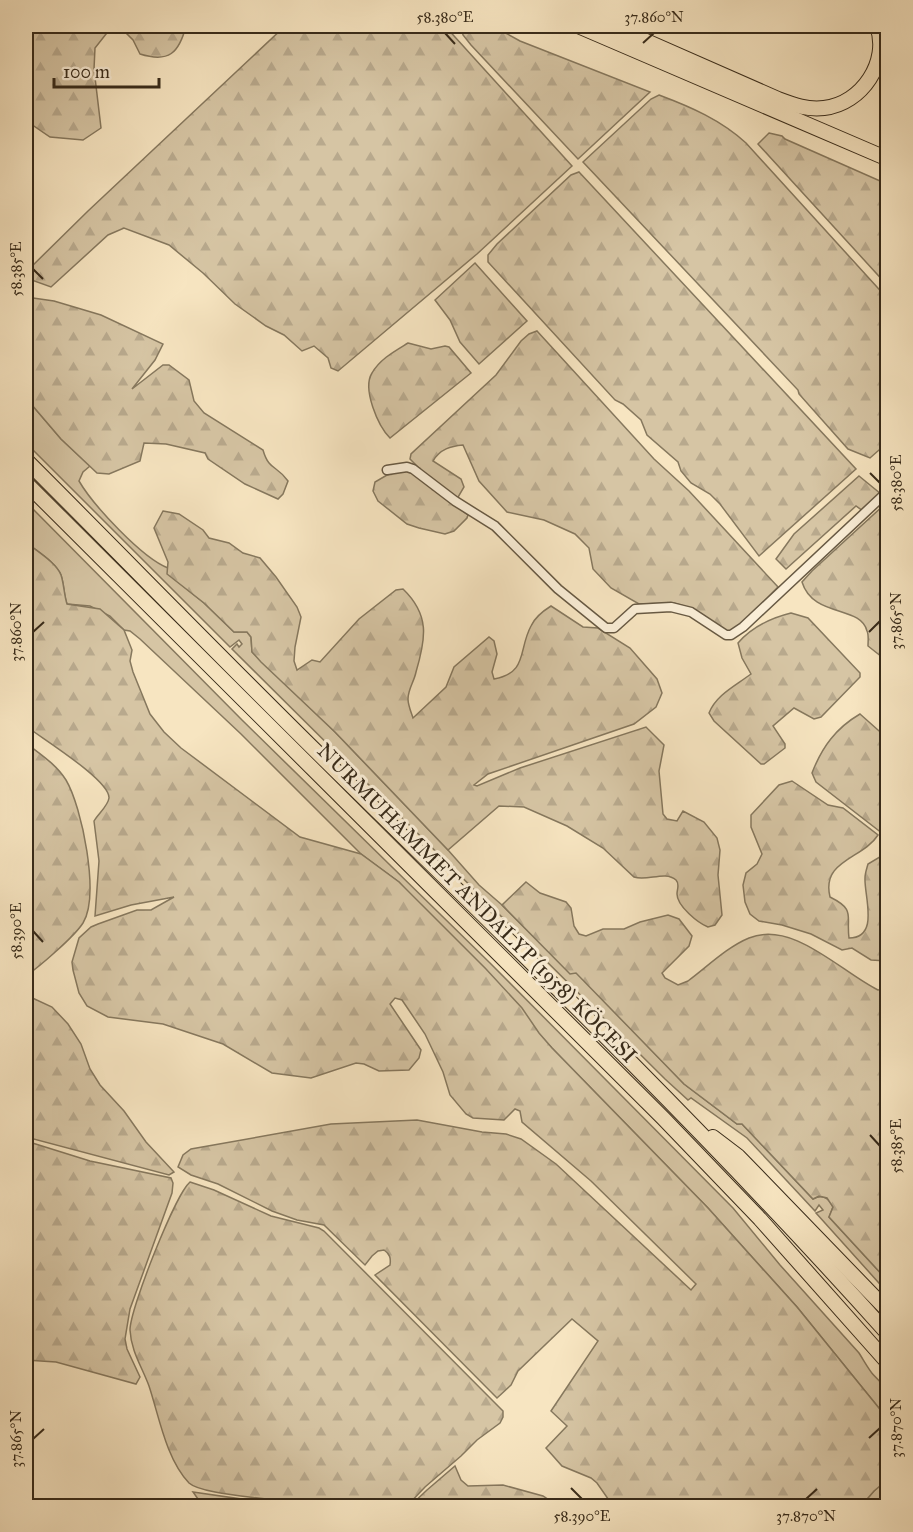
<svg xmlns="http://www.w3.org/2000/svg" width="913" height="1532" font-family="'IM FELL Great Primer',serif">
<defs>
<pattern id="forest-firs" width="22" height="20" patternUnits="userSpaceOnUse" patternTransform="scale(1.5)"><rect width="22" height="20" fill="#d6c5a4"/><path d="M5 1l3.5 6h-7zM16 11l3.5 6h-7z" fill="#b8a98d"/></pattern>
</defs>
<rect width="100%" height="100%" fill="#f7e5c1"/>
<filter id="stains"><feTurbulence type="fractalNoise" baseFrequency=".00333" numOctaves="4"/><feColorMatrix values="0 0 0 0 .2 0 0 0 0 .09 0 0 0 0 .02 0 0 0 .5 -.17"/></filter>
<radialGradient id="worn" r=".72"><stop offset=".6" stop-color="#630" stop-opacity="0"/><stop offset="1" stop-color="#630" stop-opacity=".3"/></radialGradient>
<g fill="#d6c5a4" stroke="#86785e" stroke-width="1.5">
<path d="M26 398 61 439 90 466 83 472 79 481C93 505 142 558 168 568V574L204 603 234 632H247L251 637 252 652 335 732 448 850 479 885 502 905 570 973 576 972 684 1084 737 1124H742L813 1199C823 1194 829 1198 833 1207L829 1217 887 1280V1292L816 1213 823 1210 819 1205 815 1211 747 1138 691 1098 688 1100 665 1079 232 649 237 644 239 647 242 644 239 640 230 647 26 443Z"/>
<path d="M26 502 242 720 490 963 733 1208 780 1265 859 1353C868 1367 872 1377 887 1387V1418L797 1307 708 1208 552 1048 399 882 361 854 241 734 140 639 130 631 124 630 110 616 90 606 67 604C64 595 64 584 61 575 56 562 36 551 26 542Z"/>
<path d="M887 1480V1506H861L874 1491Z"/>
</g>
<g fill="url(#forest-firs)" stroke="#86785e" stroke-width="1.5">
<path d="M26 26H186C179 53 169 63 140 54L133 40 122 29H110L95 48 94 69 101 128 83 140 50 137 31 124 26 113Z"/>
<path d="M285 26H445L572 166 477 254 338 371 331 368 328 358 314 346 302 351 284 335 266 326 235 304 203 273 169 245 124 228 108 235 51 287 26 278V272L88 211Z"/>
<path d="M461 26H493L520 41 650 92 578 159 471 45 463 35Z"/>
<path d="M659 95C691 107 721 120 746 143L887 298V443L870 458 848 449 799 394 798 390 583 162 651 99Z"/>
<path d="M769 133 782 136 785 139 887 184V285L758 144Z"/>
<path d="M579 172 856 469 759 556 720 504 710 494 691 483 681 471 678 462 647 435 641 420 623 404 615 400 488 262V255L497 244 571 175Z"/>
<path d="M475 263 527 321 479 364 460 342 450 320 435 300Z"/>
<path d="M26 297 54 301 101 315 163 344 155 360 132 389 163 365H169L189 380 194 401 204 413 263 450C269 471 277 465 288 481L283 494 278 499 245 484 208 459 205 453 166 444 144 443 140 461 109 474 97 473 61 439 26 398Z"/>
<path d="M537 331 654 459 689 491 778 587 739 627 730 632H724L692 609 684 606 674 603 639 604 611 588 593 569 589 548 575 534 544 520 507 512 479 481 463 445C451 446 440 449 433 461L461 479 464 487 457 499 432 481 410 459 411 454 496 375 521 341 529 334Z"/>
<path d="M408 343 431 349 445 346 449 347 471 373 390 438C378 426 362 389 372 373 380 359 395 351 408 343Z"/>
<path d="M401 471 412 472 468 515 467 518 454 531 445 534 419 528 407 524 378 501 373 491 375 482 387 475Z"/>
<path d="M859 476 881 494 863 511 856 506 786 569 776 559 794 534Z"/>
<path d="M885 504 888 507 887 661 868 646C868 641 869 635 867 631 861 605 813 618 802 582L812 571Z"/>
<path d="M163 511 179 514 203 530 209 538 229 543 243 553 260 558 276 577 297 607 301 617 295 647 294 661 297 670 312 660 320 662 359 619 396 590 403 589C430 615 426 638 416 672 414 682 408 689 408 699 408 705 411 712 413 718L446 687 454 667 489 637 494 641 497 654 492 672 494 679C528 673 518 650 531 626 535 617 543 611 551 606L583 627 598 628 630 648 657 679 662 693 656 707 634 724 488 774 474 785 477 786 520 768 646 727 664 745 659 771 663 814 667 819 677 821 683 811 704 822 717 838 720 850 718 875 722 915 715 925 708 927C698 923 677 906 677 894 677 889 680 884 676 880 665 870 647 882 634 877L603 848 567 826 524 807 499 806 448 850 335 732 261 662 252 652 251 637 247 632H234L204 603 167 574 168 562 154 528Z"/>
<path d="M26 542C36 551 56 562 61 575 64 584 64 595 67 604L100 609 124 630 132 650 130 661 133 672 150 714 164 732 181 748 300 837 361 854 399 882 486 969 522 1008 539 1033 552 1048 708 1208 797 1307 887 1418V1480L874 1491 861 1506H613L597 1483 591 1478 562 1466 546 1448 567 1426 551 1411 598 1341 572 1319 518 1371 511 1385 497 1398 375 1275 390 1265C391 1258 390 1254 384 1250L378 1251 372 1256 365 1265 324 1225 297 1220 272 1211 218 1184 191 1175 178 1167 183 1155 191 1149 331 1124 417 1120 482 1132 506 1134 521 1139 556 1164 691 1290 696 1284 591 1181 522 1122 520 1111 515 1109 504 1120 473 1118 466 1114 450 1095 443 1072 425 1034 402 1000 395 998 390 1004 421 1050 419 1058 409 1070 379 1071 364 1064 356 1063 311 1078 272 1073 223 1044 163 1024 108 1017 87 1006 79 993 73 970 72 962 79 938 91 927 98 924 137 910H151L174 897 131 905 95 916 99 861 94 821C98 814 108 806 109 798 110 780 41 738 26 726Z"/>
<path d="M791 613 808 618 860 673V677L821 717 814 719 794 708 773 726 785 744V748L764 764H761L714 721 709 713C716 695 735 686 751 674L742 658 738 643C751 628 771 618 791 613Z"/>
<path d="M860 714 887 738V837L816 782 812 773C822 747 836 728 860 714Z"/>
<path d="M26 743C40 754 56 764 66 780 82 807 100 895 83 923 74 937 40 966 26 976Z"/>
<path d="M792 781 828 805 843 808 878 835C863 859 821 860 830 897 856 910 846 915 849 938 880 938 864 896 865 878 865 873 867 868 868 864L883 855 887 856V961L871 960 852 948 842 950 811 934 782 925 759 921 750 914 745 902 743 885 746 873 757 864 762 854 751 827V815L779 785Z"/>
<path d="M526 882 540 893 566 902 571 908 574 926 579 934 586 936 603 929H624L640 922 668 915 679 919 692 936 689 946 662 973 665 978 678 985 688 981C707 967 727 947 749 938 793 920 841 972 878 990L885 989 887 987V1277L886 1279 829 1217 833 1207 827 1198 819 1196 813 1199 742 1124H737L684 1084 576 973 570 974 502 905Z"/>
<path d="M26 995 52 1007 68 1024 81 1044 90 1069 100 1085 124 1111 146 1142 174 1172 169 1175 26 1137Z"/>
<path d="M26 1141 90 1161 171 1178 173 1183 172 1193 130 1309 125 1339 127 1349 140 1377 136 1384 56 1362 26 1360Z"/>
<path d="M190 1182 214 1190 271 1216 319 1228 324 1231 499 1407 503 1411V1417L500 1423 477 1440 461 1456 425 1487 407 1506H288L278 1501C259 1497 201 1494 189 1483 166 1459 159 1416 149 1386 142 1367 131 1351 130 1330 130 1309 175 1195 190 1182Z"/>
<path d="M455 1466 461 1480 468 1486 503 1485 543 1496 558 1506H410L427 1490Z"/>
<path d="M193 1492 269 1503 280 1506H203Z"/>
</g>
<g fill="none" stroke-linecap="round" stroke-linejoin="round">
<defs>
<path id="street" d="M387 470 407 467 413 469 455 501 495 526 558 589 606 628H614L635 609 671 607 691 612 726 635H731L743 627 888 491"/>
<g id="primary">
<path d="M578 26 888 159"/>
<path d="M612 26 778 99C794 105 807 110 824 108 862 104 890 61 877 26"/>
<path d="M26 460C128 562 228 665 331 766 520 951 711 1136 888 1334"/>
<path d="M26 483 663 1118 760 1219 888 1363"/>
<path d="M713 1137 738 1156 888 1311"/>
</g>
</defs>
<use href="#street" stroke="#675943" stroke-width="11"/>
<use href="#primary" stroke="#372a19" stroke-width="16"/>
<use href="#street" stroke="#faeed7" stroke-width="8"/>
<use href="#primary" stroke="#f7e5c1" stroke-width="14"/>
</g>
<path fill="none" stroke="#372a19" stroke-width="2" d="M445 33 455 44M643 43 654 33M33 269 43 279M870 473 880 483M33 632 44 622M869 632 880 621M33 931 43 942M870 1135 880 1146M869 1438 880 1428M33 1439 44 1429M571 1488 582 1499M806 1499 817 1489"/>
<g text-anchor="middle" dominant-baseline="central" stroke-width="6" stroke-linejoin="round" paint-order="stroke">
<g font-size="21" fill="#372a19" stroke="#faeed7">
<text transform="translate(477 903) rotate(45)">NURMUHAMMET ANDALYP (1958) KÖÇESI</text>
</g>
</g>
<rect width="913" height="1532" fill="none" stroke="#f7e5c1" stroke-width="66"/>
<path d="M54 78v9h105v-9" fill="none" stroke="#372a19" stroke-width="3"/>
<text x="63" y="78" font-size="18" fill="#372a19" stroke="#faeed7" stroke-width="4.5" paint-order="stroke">100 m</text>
<rect x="33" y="33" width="847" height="1466" fill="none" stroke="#372a19" stroke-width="2"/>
<g font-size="15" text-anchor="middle" fill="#372a19">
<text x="445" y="22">58.380°E</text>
<text x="654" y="22">37.860°N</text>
<text transform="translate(16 269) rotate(-90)" y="5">58.385°E</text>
<text transform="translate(896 483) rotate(-90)" y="5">58.380°E</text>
<text transform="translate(896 621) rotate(-90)" y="5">37.865°N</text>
<text transform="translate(16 632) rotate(-90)" y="5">37.860°N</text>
<text transform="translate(16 931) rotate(-90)" y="5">58.390°E</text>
<text transform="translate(896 1146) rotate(-90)" y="5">58.385°E</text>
<text transform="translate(896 1428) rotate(-90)" y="5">37.870°N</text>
<text transform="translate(16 1439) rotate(-90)" y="5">37.865°N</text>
<text x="582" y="1521">58.390°E</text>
<text x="806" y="1521">37.870°N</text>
</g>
<rect width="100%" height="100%" filter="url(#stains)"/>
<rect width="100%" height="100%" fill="url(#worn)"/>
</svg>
